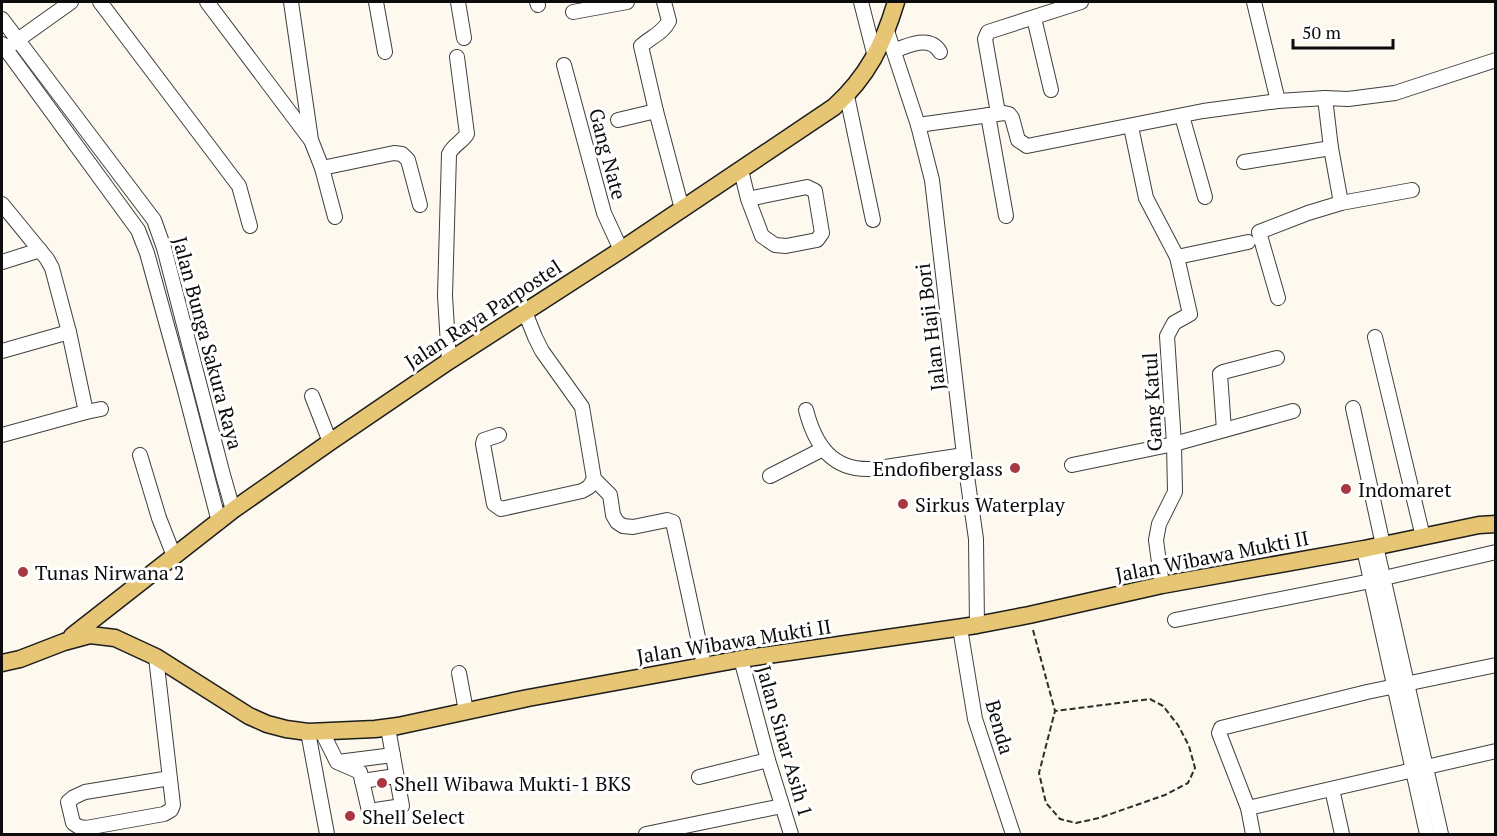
<svg xmlns="http://www.w3.org/2000/svg" width="1497" height="836" font-family="'PT Serif',serif">
<rect width="100%" height="100%" fill="#fdf9ee"/>
<g fill="none" stroke-linecap="round" stroke-linejoin="round">
<defs>
<g id="minor">
<path d="M100 2 239 186 250 226"/>
<path d="M207 2 310 139"/>
<path d="M291 2 311 140 322 168 335 217"/>
<path d="M376 2 385 52"/>
<path d="M458 2 464 38"/>
<path d="M537 2 538 5"/>
<path d="M664 2 669 21C663 33 651 37 641 46L656 111 682 209"/>
<path d="M861 2 875 57"/>
<path d="M1254 2 1278 101"/>
<path d="M573 12 627 2"/>
<path d="M1034 18 1051 90"/>
<path d="M2 19 154 220 164 248 223 475 233 510"/>
<path d="M887 31 918 125 932 180 964 455 976 539 977 625"/>
<path d="M2 44 138 230 147 253 184 387 219 522"/>
<path d="M12 44 71 2"/>
<path d="M894 51C908 45 930 35 940 52"/>
<path d="M564 65 604 213 621 250"/>
<path d="M847 96 873 220"/>
<path d="M1325 98 1331 148 1341 203 1412 190"/>
<path d="M998 113 985 39 988 32 1081 2"/>
<path d="M988 115 1006 216"/>
<path d="M1182 116 1205 197"/>
<path d="M618 120 656 111"/>
<path d="M918 125 1004 113 1009 114 1012 118 1018 140 1027 146 1203 111 1278 101 1325 98 1348 99 1395 93 1496 60"/>
<path d="M1131 127 1146 198 1177 257 1190 314 1174 323 1167 336 1174 444 1175 492 1159 524 1156 540 1162 585"/>
<path d="M1244 162 1331 148"/>
<path d="M322 168 394 153 402 154 408 160 420 205"/>
<path d="M741 170 748 199 762 236 775 245 786 246 817 240 822 233 815 191 807 187 748 199"/>
<path d="M2 204 47 259 52 268 69 332 86 412"/>
<path d="M1177 257 1248 242"/>
<path d="M2 262 40 250"/>
<path d="M1278 298 1259 232 1308 213 1341 203"/>
<path d="M525 312 535 337 542 351 582 407 594 479 610 495 613 515 617 522 623 526 633 527 667 520 673 522 704 665"/>
<path d="M1375 337 1423 537"/>
<path d="M2 351 69 332"/>
<path d="M449 361 445 296 449 154C453 145 462 142 467 134L457 57"/>
<path d="M312 396 330 442"/>
<path d="M1353 408 1383 545"/>
<path d="M806 410C815 445 832 471 872 469L964 455"/>
<path d="M1224 430 1220 374 1223 372 1277 358"/>
<path d="M2 435 86 412 101 409"/>
<path d="M499 435 484 440 483 444 494 504 501 509 582 491 589 487 594 479"/>
<path d="M140 455 159 518 174 556"/>
<path d="M1072 465 1174 444 1293 411"/>
<path d="M770 476 823 449"/>
<path d="M1376 546 1441 834"/>
<path d="M1364 549 1427 834"/>
<path d="M1175 620 1371 581 1496 552"/>
<path d="M960 628 975 719 1013 834"/>
<path d="M156 657 173 805 171 810 164 814 86 828 79 827 73 823 68 802 74 797 85 792 170 778"/>
<path d="M741 659 768 760 791 834"/>
<path d="M459 673 466 711"/>
<path d="M308 732 327 834"/>
<path d="M322 732 337 762 360 772 369 811 402 806 388 728"/>
<path d="M338 762 393 755"/>
<path d="M699 777 768 760"/>
<path d="M362 781 396 776"/>
<path d="M1332 789 1342 834"/>
<path d="M1248 808 1496 751"/>
<path d="M646 834 782 806"/>
<path d="M1253 834 1248 808 1219 733 1221 728 1367 692 1496 665"/>
</g>
<g id="major">
<path d="M72 636 233 510 330 442 449 361 621 250 834 107C868 76 883 45 896 2"/>
<path d="M2 663 20 659 64 642 90 635 115 638 156 657 249 716 267 724 286 729 308 732 375 729 398 726 528 698 741 659 977 625 1029 615 1162 585 1364 549 1479 525 1496 524"/>
</g>
</defs>
<use href="#minor" stroke="#3f3f3f" stroke-width="16"/>
<use href="#major" stroke="#1d1d1d" stroke-width="19"/>
<path stroke="#2e2e2e" stroke-width="2" stroke-dasharray="6 3" stroke-linecap="butt" d="M1033 630 1055 711 1039 773 1046 803 1060 819 1076 823 1099 818 1145 802 1165 795 1188 783 1195 768 1189 746 1178 725 1163 706 1150 699 1055 711"/>
<use href="#minor" stroke="#fff" stroke-width="14"/>
<use href="#major" stroke="#e6c674" stroke-width="16"/>
</g>
<g fill="#a93741" stroke="#fff" stroke-width="2">
<circle cx="1015" cy="468" r="6"/>
<circle cx="1346" cy="489" r="6"/>
<circle cx="903" cy="504" r="6"/>
<circle cx="23" cy="572" r="6"/>
<circle cx="382" cy="783" r="6"/>
<circle cx="350" cy="816" r="6"/>
</g>
<g text-anchor="middle" dominant-baseline="central" stroke-width="6" stroke-linejoin="round" paint-order="stroke">
<g font-size="20" fill="#0c0c0c" stroke="#fff">
<text transform="translate(608 154) rotate(75)">Gang Nate</text>
<text transform="translate(483 314) rotate(-33)">Jalan Raya Parpostel</text>
<text transform="translate(930 327) rotate(-97)">Jalan Haji Bori</text>
<text transform="translate(208 343) rotate(75)">Jalan Bunga Sakura Raya</text>
<text transform="translate(1152 402) rotate(-93)">Gang Katul</text>
<text transform="translate(1212 556) rotate(-11)">Jalan Wibawa Mukti II</text>
<text transform="translate(734 641) rotate(-9)">Jalan Wibawa Mukti II</text>
<text transform="translate(1000 727) rotate(74)">Benda</text>
<text transform="translate(785 741) rotate(74)">Jalan Sinar Asih 1</text>
</g>
<g font-size="20" fill="#0c0c0c" stroke="#fff" text-anchor="start">
<text x="1003" y="468" text-anchor="end">Endofiberglass</text>
<text x="1358" y="489">Indomaret</text>
<text x="915" y="504">Sirkus Waterplay</text>
<text x="35" y="572">Tunas Nirwana 2</text>
<text x="394" y="783">Shell Wibawa Mukti-1 BKS</text>
<text x="362" y="816">Shell Select</text>
</g>
</g>
<rect width="1497" height="836" fill="none" stroke="#0c0c0c" stroke-width="6"/>
<path d="M1293 39v9h100v-9" fill="none" stroke="#0c0c0c" stroke-width="3"/>
<text x="1302" y="39" font-size="18" fill="#0c0c0c" stroke="#ffffff" stroke-width="4.5" paint-order="stroke">50 m</text>
</svg>
